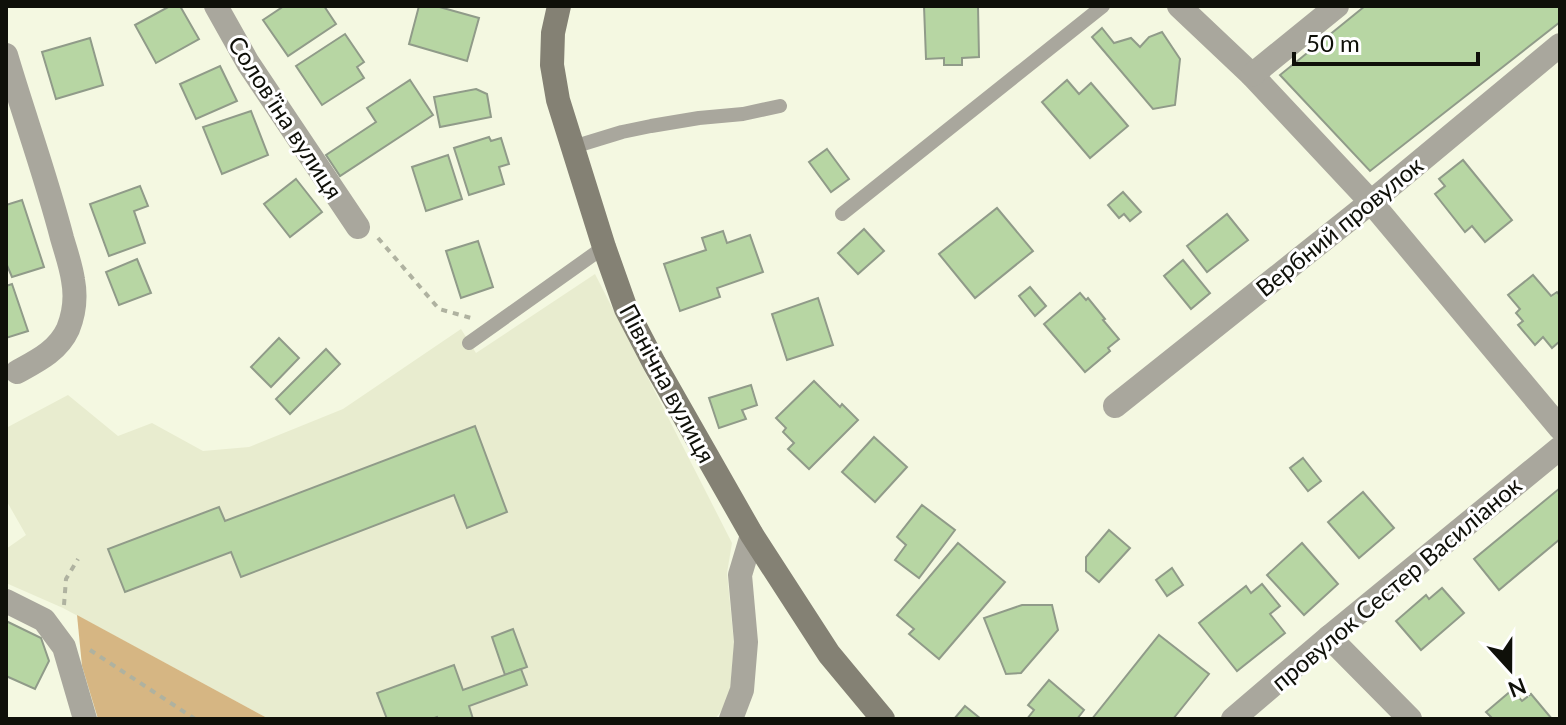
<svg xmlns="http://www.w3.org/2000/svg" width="1566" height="725" font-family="Lato,sans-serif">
<rect width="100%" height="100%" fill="#f4f8e1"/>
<path fill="#e8eccf" d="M595 274 732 543 727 573 734 644 729 701 715 719H269L63 608 6 583V549L26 535 6 500V428L68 395 118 436 152 423 203 451 249 447 343 409 461 329 476 353Z"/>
<path fill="#d6b683" d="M77 615 269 719H98L82 666Z"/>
<g fill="#b7d6a3" stroke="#909b89" stroke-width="2">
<path d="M170 6H180L199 39 156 63 135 25Z"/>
<path d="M284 6H324L336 24 288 56 263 20Z"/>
<path d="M419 6H436L479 18 467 61 409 44Z"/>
<path d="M924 6H978L979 57 962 58V65H944V58L926 59Z"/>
<path d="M1365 6H1560V22L1370 171 1280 75Z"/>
<path d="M1102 28 1114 43 1131 38 1140 47 1149 37 1162 32 1180 59 1175 105 1153 109 1092 37Z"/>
<path d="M345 34 364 62 357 67 364 78 322 105 296 66Z"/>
<path d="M90 38 103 85 56 99 42 52Z"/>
<path d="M220 66 237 101 196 119 180 84Z"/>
<path d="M410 80 433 115 340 176 326 155 376 122 367 108Z"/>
<path d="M1067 80 1079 94 1091 83 1128 126 1090 158 1042 102Z"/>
<path d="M476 89 487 94 491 117 440 127 434 97Z"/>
<path d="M251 111 268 155 222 174 203 127Z"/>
<path d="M489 137 491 141 501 138 509 164 499 167 504 184 469 195 454 148Z"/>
<path d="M827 149 849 179 831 192 809 162Z"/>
<path d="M448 155 462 199 426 211 412 167Z"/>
<path d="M1463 160 1512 220 1485 242 1472 226 1465 232 1435 194 1445 186 1439 179Z"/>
<path d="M296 179 322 212 290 237 264 204Z"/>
<path d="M140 186 148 206 134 211 145 243 109 256 90 204Z"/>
<path d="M1123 192 1141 212 1130 221 1124 214 1119 218 1108 205Z"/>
<path d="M22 200 44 267 12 277 6 263V205Z"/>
<path d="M997 208 1033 251 975 298 939 254Z"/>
<path d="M1227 214 1248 240 1207 272 1187 246Z"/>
<path d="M864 229 884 251 858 274 838 253Z"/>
<path d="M723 231 727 243 750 235 763 272 717 288 720 297 680 311 664 264 706 250 702 238Z"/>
<path d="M478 241 493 287 461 298 446 251Z"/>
<path d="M137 259 151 293 119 305 106 272Z"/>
<path d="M1183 260 1210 293 1191 309 1164 276Z"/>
<path d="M1533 275 1551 296 1557 292 1560 296V341L1552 348 1543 337 1535 345 1518 325 1523 321 1516 313 1520 309 1508 295Z"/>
<path d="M12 284 28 331 6 338V286Z"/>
<path d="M1030 287 1046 306 1035 316 1019 296Z"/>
<path d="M1080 293 1086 300 1088 298 1105 319 1103 320 1119 339 1108 348 1110 351 1085 372 1044 324Z"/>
<path d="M818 298 833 345 787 360 772 314Z"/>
<path d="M279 338 299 358 271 387 251 367Z"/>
<path d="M326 349 340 364 290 414 276 399Z"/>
<path d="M814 381 840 407 842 404 858 420 809 469 788 449 794 443 783 432 786 428 776 418Z"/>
<path d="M751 385 757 405 742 410 746 419 719 428 709 398Z"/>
<path d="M475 426 507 512 467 528 454 495 241 577 231 552 125 592 108 549 219 507 225 521Z"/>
<path d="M874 437 907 467 875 502 842 472Z"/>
<path d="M1303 458 1321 481 1308 491 1290 468Z"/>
<path d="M1560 488V539L1499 590 1474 559Z"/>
<path d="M1363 492 1394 528 1359 558 1328 522Z"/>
<path d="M922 505 955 530 919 578 895 560 906 545 897 537Z"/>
<path d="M1109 530 1130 548 1099 582 1086 571V557Z"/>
<path d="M958 543 1005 582 939 659 909 634 914 629 897 615Z"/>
<path d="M1302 543 1338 584 1304 615 1267 575Z"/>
<path d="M1172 568 1183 585 1167 596 1156 580Z"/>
<path d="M1262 584 1280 606 1270 614 1285 633 1237 671 1199 623 1246 586 1251 593Z"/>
<path d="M1442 588 1464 613 1421 650 1396 621 1426 595 1429 599Z"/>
<path d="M1022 605H1052L1058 630 1021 673 1006 674 984 618Z"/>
<path d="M6 621 41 638 49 661 35 689 6 676Z"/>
<path d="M513 629 527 667 505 675 492 637Z"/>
<path d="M1159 635 1209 674 1173 719H1092Z"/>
<path d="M454 665 463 690 521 669 527 685 469 706 473 719H438L437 717 432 719H387L377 693Z"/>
<path d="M1049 680 1084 710 1077 719H1027L1034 710 1028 705Z"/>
<path d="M1512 690 1522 701 1531 694 1552 719H1493L1486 712Z"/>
<path d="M965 706 981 719H954Z"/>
</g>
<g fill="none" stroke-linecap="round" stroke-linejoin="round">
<g stroke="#afb2a0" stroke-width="4" stroke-dasharray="6 6" stroke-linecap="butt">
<path d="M378 238 439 309 471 318"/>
<path d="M64 605 66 579 78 559"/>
<path d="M90 650 195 719"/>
</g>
<g stroke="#a9a79d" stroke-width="14">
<path d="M573 147 622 132 651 126 699 118 743 114 780 106"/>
<path d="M842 214 1103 6"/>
<path d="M469 343 604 247"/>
</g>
<g stroke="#a9a79d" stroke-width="24">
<path d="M216 6 248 63 358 227"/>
<path d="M1179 6 1252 75 1371 202 1560 428"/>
<path d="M6 55C24 116 46 176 62 238 66 252 71 266 73 280 76 296 74 314 68 329 58 351 37 361 17 372"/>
<path d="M1252 75 1337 6"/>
<path d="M1115 406 1371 202 1560 45"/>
<path d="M6 601 44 620 64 647 85 719"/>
<path d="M1329 637 1410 719"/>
<path d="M731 719 742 690 746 642 740 575 752 535"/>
<path d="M1233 719 1329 637 1560 448"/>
</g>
<path stroke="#848174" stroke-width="24" d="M559 6 553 33 552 65 558 100 604 247 626 309 654 363 752 535 829 654 883 719"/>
</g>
<g text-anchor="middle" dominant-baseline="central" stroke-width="6" stroke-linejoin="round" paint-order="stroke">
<g font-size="24" fill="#0f1009" stroke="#fff">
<text transform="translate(286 117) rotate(57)">Соловʼїна вулиця</text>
<text transform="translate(1339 226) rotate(-39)">Вербний провулок</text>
<text transform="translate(668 383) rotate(62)">Північна вулиця</text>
<text transform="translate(1396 583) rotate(-40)">провулок Сестер Василіанок</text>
</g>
</g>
<rect width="1566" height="725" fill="none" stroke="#0f1009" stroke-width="16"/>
<g transform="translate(1510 669) rotate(159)" stroke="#ffffff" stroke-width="6" paint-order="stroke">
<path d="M0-6L14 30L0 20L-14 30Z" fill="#0f1009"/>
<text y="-12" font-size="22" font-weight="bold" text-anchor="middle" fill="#0f1009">N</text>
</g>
<path d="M1294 52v12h184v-12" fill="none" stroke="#0f1009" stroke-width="4"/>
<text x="1306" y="52" font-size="24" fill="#0f1009" stroke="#ffffff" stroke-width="6" paint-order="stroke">50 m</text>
</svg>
